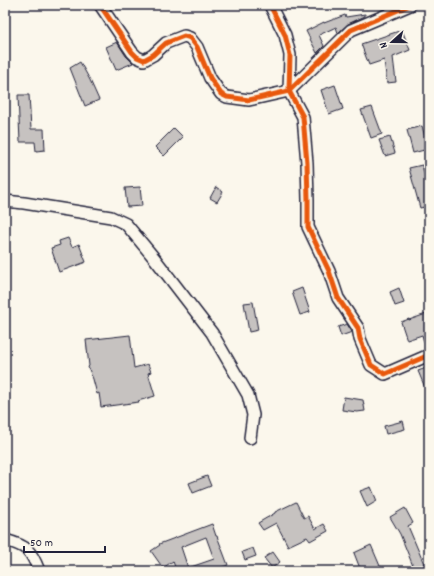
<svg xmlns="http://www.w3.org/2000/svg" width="434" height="576" font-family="Dekko,sans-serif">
<rect width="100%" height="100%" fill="#fbf7ec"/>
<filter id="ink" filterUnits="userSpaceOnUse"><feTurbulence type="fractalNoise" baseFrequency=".025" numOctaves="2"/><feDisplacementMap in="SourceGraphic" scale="8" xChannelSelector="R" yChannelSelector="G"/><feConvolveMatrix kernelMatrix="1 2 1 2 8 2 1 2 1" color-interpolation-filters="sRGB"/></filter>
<g filter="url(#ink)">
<g fill="#c6c2c0" stroke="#22223b" fill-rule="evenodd">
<path d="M365 14V16L348 24 338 33 336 27 319 35 324 46 317 53 306 31 324 22V23L345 15 346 17Z"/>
<path d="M402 30 410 50 393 57 396 82 387 83 384 60 369 65 361 44Z"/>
<path d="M117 42 126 56 133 63 116 70 106 47Z"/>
<path d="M80 62 90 80 99 100 85 106 70 68Z"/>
<path d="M335 85 343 109 329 114 321 90Z"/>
<path d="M18 95H29L31 129H44L45 150 36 151 35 142H20Z"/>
<path d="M372 107 382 134 371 138 361 110Z"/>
<path d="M422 126 428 149 413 153 407 130Z"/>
<path d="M174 128 183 137 164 156 155 147Z"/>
<path d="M390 137 395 153 385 156 379 140Z"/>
<path d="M422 165 429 193V206L420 208 409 168Z"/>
<path d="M140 187 142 206 127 207 125 188Z"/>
<path d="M216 187 223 192 217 202 210 198Z"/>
<path d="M68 238 72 247 79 244 86 262 59 272 51 248 60 245 59 241Z"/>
<path d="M302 288 310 312 300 315 292 292Z"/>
<path d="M399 288 404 303 395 306 390 292Z"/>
<path d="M253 302 258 330 249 332 244 303Z"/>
<path d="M429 313V348L426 349 422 335 407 340 401 322 409 319V320Z"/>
<path d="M347 324 352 332 341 336 338 327Z"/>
<path d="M130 335 134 368 148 364 151 372 148 373 155 396 138 401 139 402 101 407 99 393 97 394 93 379 88 367 89 366 86 340Z"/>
<path d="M426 368 429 375V397L418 371Z"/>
<path d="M344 397 363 400 365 411 357 412 342 410Z"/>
<path d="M403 421 405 429 386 434 384 426Z"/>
<path d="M207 476 211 486 193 493 189 483Z"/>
<path d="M371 487 377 501 367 507 360 491Z"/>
<path d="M296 502 304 518 308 516 315 529 324 524 328 531 310 541 307 537 288 546 276 523 263 530 258 523 275 513V512Z"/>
<path d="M405 508 413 523 408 526 427 571H415L400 534 390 517Z"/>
<path d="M212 524 216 536H217L228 565 212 571H176L173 561 163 568 151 551 160 545 159 544ZM206 537 214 559 188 568 181 547Z"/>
<path d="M371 545 380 566 370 571H361L354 553Z"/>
<path d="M253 548 256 556 245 560 242 552Z"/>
<path d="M273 552 280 562 272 568 264 558Z"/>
</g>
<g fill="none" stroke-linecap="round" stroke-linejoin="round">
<defs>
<g id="minor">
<path d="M100 5 132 52 137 57 144 60 153 55 166 43 184 36 190 38 197 47 210 78 221 94 227 97 249 100 289 91 351 30 410 5"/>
<path d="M270 5 285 35 290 55 289 91 303 117 307 163 308 200V227L329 271 338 298 358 328 360 339 371 365 385 374 429 355"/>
<path d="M5 201 24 203 111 217 126 224 155 259 212 333 248 395 253 415 250 438"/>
<path d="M5 540C27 546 31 550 39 571"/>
</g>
</defs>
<use href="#minor" stroke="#22223b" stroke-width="14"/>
<use href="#minor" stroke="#fbf7ec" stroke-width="11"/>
<defs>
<g id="cycleway">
<path d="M100 5 132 52 137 57 144 60 153 55 166 43 184 36 190 38 197 47 210 78 221 94 227 97 249 100 289 91 351 30 410 5"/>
<path d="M270 5 285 35 290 55 289 91 303 117 307 163 308 200V227L329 271 338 298 358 328 360 339 371 365 385 374 429 355"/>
</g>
</defs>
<use href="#cycleway" stroke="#fbf7ec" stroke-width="8"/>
<use href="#cycleway" stroke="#e8590c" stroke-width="5"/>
</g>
</g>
<rect width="434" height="576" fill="none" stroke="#fbf7ec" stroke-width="20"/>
<rect x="10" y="10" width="414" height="556" fill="none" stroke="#22223b" stroke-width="1.5" filter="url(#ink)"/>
<g transform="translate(392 42) rotate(249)" stroke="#fbf7ec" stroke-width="3" paint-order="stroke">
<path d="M0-3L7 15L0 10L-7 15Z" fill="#22223b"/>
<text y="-6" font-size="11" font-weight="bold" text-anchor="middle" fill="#22223b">N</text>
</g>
<path d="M24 546v6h81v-6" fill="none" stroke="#22223b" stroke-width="2"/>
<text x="30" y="546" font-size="12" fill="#22223b" stroke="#fbf7ec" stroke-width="3" paint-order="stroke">50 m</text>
</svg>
